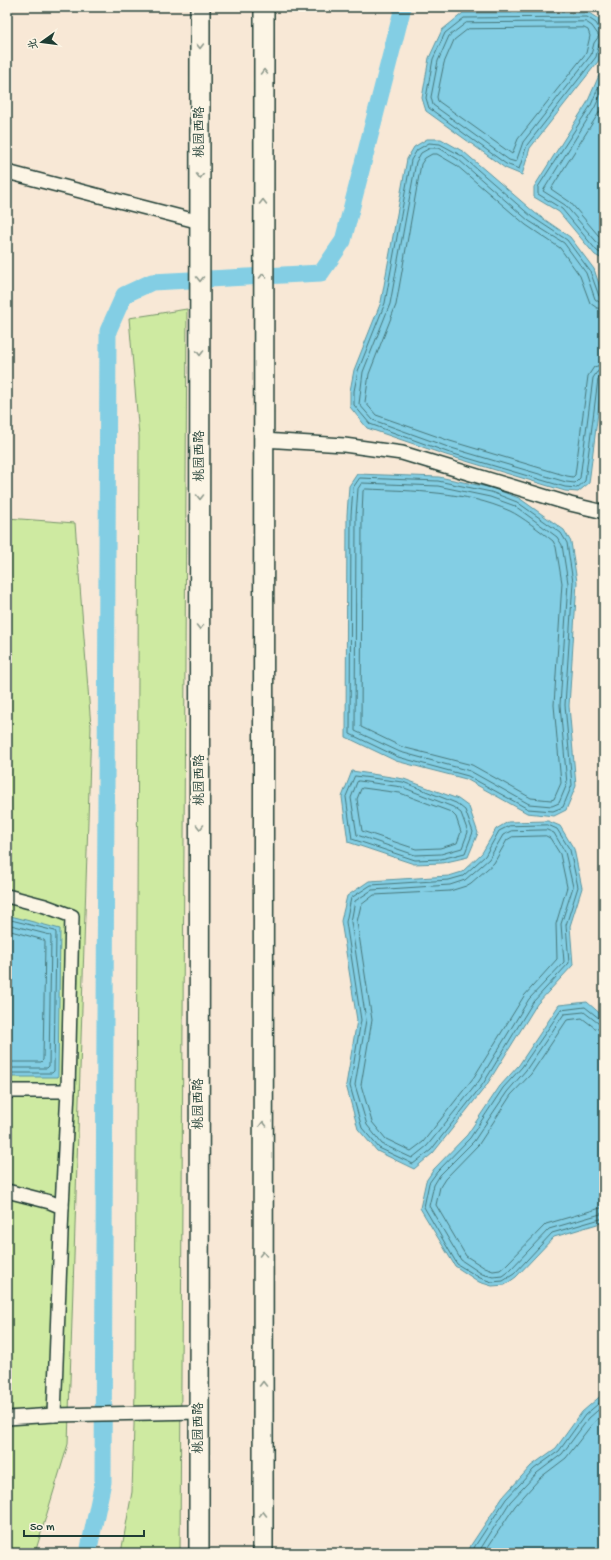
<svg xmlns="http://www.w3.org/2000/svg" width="611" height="1560" font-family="'Gochi Hand','LXGW WenKai TC',sans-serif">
<rect width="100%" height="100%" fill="#f8e8d6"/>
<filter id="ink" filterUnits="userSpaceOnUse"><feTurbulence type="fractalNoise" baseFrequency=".025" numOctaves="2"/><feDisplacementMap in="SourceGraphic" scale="8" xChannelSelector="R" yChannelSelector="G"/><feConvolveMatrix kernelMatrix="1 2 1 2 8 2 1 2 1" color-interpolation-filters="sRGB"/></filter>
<g filter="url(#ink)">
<g fill="#ceeaa1" stroke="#76946a">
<path d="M187 309 180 1553H121L132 1492 135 1392 139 436 129 318Z"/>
<path d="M7 518 75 523 91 727 68 1444 35 1553H7Z"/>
</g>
<g fill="#83cee4" stroke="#5b949e">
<path d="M463 13H589L600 20 604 30 600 59 530 148 522 175 505 168 426 111 422 98 429 58 442 30Z"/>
<path d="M604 64V260L595 255 559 212 534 197V187L587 103Z"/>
<path d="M427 139H441L464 152 535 213 570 237 594 269 604 299V365L589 483 578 492 565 491 446 455 367 428 350 407V391L354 370 381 302 407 159 414 147Z"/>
<path d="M357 474 439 477 492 488 519 498 564 530 571 542 577 582 569 706 576 786 566 810 554 816 527 813 466 779 396 761 346 737 347 515 349 486Z"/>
<path d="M352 771 404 779 458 799 469 807 478 833 468 857 442 863 414 864 348 842 342 797Z"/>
<path d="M548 821 560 826 574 849 582 888 570 926 573 965 537 1004 486 1086 433 1153 414 1169 377 1151 358 1129 346 1085 357 1020 341 921 347 896 369 881 449 876 462 872 482 853 496 829 508 822Z"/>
<path d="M7 915 60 929 58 1077H7Z"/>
<path d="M587 1002 604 1017V1222L554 1237 516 1277 505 1285 492 1286 479 1282 455 1266 420 1208 426 1181 434 1169 467 1135 500 1086 519 1065 559 1005Z"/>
<path d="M604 1393V1553H468L471 1545 503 1497 531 1466 556 1448 582 1412Z"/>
</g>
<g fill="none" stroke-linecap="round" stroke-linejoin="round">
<g stroke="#47777a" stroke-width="1">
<path d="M586 22 592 26 599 36 594 43 591 55 523 142 516 162 509 160 433 105 431 97 438 61 449 36 466 23Z"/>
<path d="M584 28 588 30 590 36 586 53 518 139 512 154 438 101 437 97 444 63 454 40 468 29Z"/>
<path d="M604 31 600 30 596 23 587 17 464 18 445 33 433 59 426 98 429 108 506 164 519 169 527 145 596 57 599 44 604 42"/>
<path d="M604 74 591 105 538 187V194L562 209 597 251 604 255"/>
<path d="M604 87 595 107 543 191 565 205 601 247 604 249"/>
<path d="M604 102 600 111 551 189 570 202 604 242"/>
<path d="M604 298 599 296 590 271 567 240 532 217 462 156 440 144 429 143 417 150 411 160 385 303 358 371 354 391V405L370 424 447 452 565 487 577 488 585 481 598 379 600 376 604 375"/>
<path d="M604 303 599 302 595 299 586 273 564 243 529 221 459 160 439 148H430L421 153 416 162 390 304 363 372 359 404 373 420 448 447 566 482 575 483 580 478 593 378 597 372 604 370"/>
<path d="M604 309 597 308 590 303 580 276 560 248 526 225 456 165 437 154H432L425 158 421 164 396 305 369 374 365 402 376 415 450 441 567 476 573 477 575 475 588 376 594 367 604 364"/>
<path d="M360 478 438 481 491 492 517 502 561 533 567 543 573 582 565 705 572 785 563 807 553 811 528 809 468 776 398 757 350 734 351 515 353 488Z"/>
<path d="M362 483 438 486 490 497 515 506 557 537 562 545 568 583 560 705 567 784 559 803 552 806 529 804 470 771 400 752 355 731 356 516 358 489Z"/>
<path d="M366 489C414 491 465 491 510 511 521 516 543 533 553 541L556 547 562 583 554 705 561 783 554 799 551 800 531 798 472 765 402 747 361 727 362 516 363 491Z"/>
<path d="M355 776 403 782 456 803 465 810 473 832 465 853 441 859 415 860 352 839 346 797Z"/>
<path d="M359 781 402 787 453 807 461 813 468 832 462 848 441 854 415 855 357 835 351 798 357 782Z"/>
<path d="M363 788 400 793 451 812 456 817 461 832 457 843 440 848 416 849 362 831 357 799 361 789Z"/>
<path d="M548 825 557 829 570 850 578 887 566 925 569 963 533 1002 483 1084 431 1150 413 1164 379 1148 362 1128 350 1086 361 1020 346 922 351 898 371 885 449 880 463 876 485 856 499 831 509 826Z"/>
<path d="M547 830 554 833 565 852 573 887 561 924 564 962 529 999 479 1081 427 1146 412 1158 382 1144 367 1125 355 1085 366 1020 351 922 355 901 372 890 450 885 465 880 489 859 503 835 511 831Z"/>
<path d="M546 836 550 838 560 854 567 887 556 924 557 959 524 996 474 1077 423 1142 411 1151 386 1139 372 1122 361 1085 372 1020 357 922 361 905 374 895 450 891 466 886 471 883 494 863 507 840 512 837Z"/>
<path d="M7 919 55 931 56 933 54 1071 52 1073H7"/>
<path d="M7 924 50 935 51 937 49 1066 47 1068H7"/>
<path d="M7 930 44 940 45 942 43 1060 41 1062H7"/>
<path d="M604 1020 600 1019 585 1007 561 1010 522 1067 503 1088 470 1138 437 1172 429 1183 424 1207 457 1264 480 1278 492 1282 503 1281 514 1274 552 1233 604 1218"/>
<path d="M604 1025 598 1023 584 1012 564 1014 526 1070 507 1092 474 1141 440 1175 434 1185 429 1206 461 1260 482 1274 493 1277 502 1276 510 1270 549 1229 604 1213"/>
<path d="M604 1031 595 1028 582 1018 567 1020 531 1074 511 1095 479 1144 445 1179 440 1187 436 1205 466 1256 485 1268 493 1271 500 1270 506 1265 546 1224 604 1207"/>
<path d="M472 1553 475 1546 506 1499 534 1469 559 1451 585 1415 604 1399"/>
<path d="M478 1553 510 1502 537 1473 562 1454 589 1418 604 1405"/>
<path d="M484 1553 515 1506 541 1477 566 1458 593 1423 604 1413"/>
</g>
<path stroke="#83cee4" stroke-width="17" d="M88 1553 103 1482 108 331 124 295 152 282 321 273 343 241 403 7"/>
<defs>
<g id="minor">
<path d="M7 172 200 222"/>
<path d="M263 440 344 445 402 453 570 504 604 512"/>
<path d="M7 896 45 906 72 916 68 1091 62 1207"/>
<path d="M7 1091H68"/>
<path d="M7 1191 50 1202 62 1207 54 1415"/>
<path d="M7 1418 54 1415 199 1412"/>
</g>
<g id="secondary">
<path d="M199 1553 200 7"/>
<path d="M263 1553 264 7"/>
</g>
</defs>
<use href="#minor" stroke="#1f3d34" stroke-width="16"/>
<use href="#secondary" stroke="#1f3d34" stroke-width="22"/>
<use href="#minor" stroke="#fcf5e5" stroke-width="13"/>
<use href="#secondary" stroke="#fcf5e5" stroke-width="19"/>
</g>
<defs><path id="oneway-chevron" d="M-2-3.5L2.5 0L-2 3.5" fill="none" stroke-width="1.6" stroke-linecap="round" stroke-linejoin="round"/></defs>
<g stroke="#8e998c">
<use href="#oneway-chevron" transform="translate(200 46) rotate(90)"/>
<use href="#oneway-chevron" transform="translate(264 72) rotate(-90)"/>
<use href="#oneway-chevron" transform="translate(200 176) rotate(90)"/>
<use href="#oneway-chevron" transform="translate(263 202) rotate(-90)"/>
<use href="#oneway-chevron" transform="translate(263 276) rotate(-90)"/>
<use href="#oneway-chevron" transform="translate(200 279) rotate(90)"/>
<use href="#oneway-chevron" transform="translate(200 353) rotate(90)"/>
<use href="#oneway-chevron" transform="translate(200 497) rotate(90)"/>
<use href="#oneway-chevron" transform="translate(200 627) rotate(90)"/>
<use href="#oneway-chevron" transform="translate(200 827) rotate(90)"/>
<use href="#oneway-chevron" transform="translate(263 1124) rotate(-90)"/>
<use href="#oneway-chevron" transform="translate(263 1254) rotate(-90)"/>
<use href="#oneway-chevron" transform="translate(263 1384) rotate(-90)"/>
<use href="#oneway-chevron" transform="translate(263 1514) rotate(-90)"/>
</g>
</g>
<g text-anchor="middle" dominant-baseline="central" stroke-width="4" stroke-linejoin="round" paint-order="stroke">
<g font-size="13" fill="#1f3d34" stroke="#fcf5e5">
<text transform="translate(200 132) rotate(-90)">桃园西路</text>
<text transform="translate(200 456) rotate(-90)">桃园西路</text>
<text transform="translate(200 780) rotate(-90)">桃园西路</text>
<text transform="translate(199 1104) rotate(-90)">桃园西路</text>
<text transform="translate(199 1428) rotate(-90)">桃园西路</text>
</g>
</g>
<rect width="611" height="1560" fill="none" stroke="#fcf5e5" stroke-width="24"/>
<rect x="12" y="12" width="587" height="1536" fill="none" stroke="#1f3d34" stroke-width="1.5" filter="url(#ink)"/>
<g transform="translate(42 42) rotate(256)" stroke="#fcf5e5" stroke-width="3" paint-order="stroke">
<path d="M0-3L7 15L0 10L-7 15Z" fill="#1f3d34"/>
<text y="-6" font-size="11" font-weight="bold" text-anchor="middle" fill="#1f3d34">北</text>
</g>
<path d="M24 1530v6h120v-6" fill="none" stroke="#1f3d34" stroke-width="2"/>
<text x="30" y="1530" font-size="12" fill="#1f3d34" stroke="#fcf5e5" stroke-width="3" paint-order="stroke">50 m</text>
</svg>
